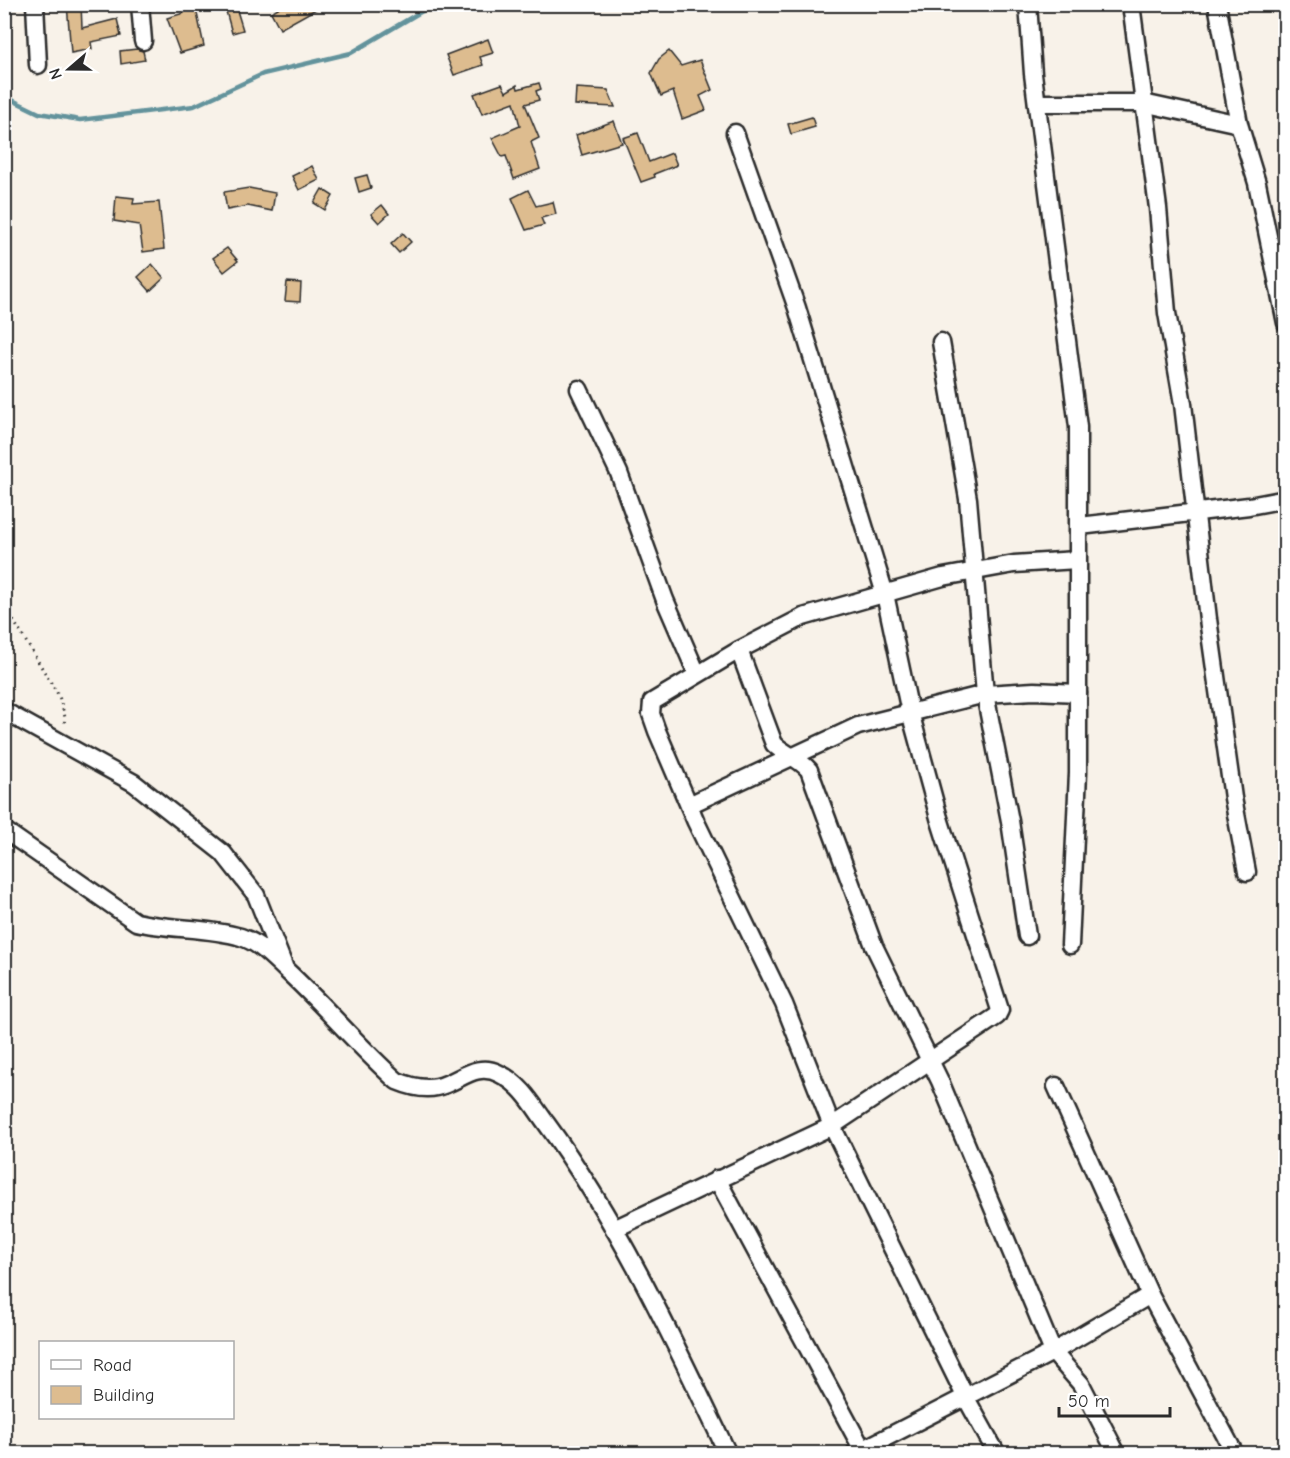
<svg xmlns="http://www.w3.org/2000/svg" width="1290" height="1458" font-family="'Comic Neue',sans-serif">
<rect width="100%" height="100%" fill="#f8f2e9"/>
<filter id="ink" filterUnits="userSpaceOnUse"><feTurbulence type="fractalNoise" baseFrequency=".0167" numOctaves="2"/><feDisplacementMap in="SourceGraphic" scale="12" xChannelSelector="R" yChannelSelector="G"/><feConvolveMatrix kernelMatrix="1 2 1 2 8 2 1 2 1" color-interpolation-filters="sRGB"/></filter>
<g filter="url(#ink)">
<g fill="none" stroke-linecap="round" stroke-linejoin="round">
<path stroke="#64939c" stroke-width="4.5" d="M4 96 39 113 80 120 194 106 263 74 351 53 434 4"/>
</g>
<g fill="#ddbc8f" stroke="#2b2b2b" stroke-width="1.5">
<path d="M67 4H81L82 28 117 19 121 36 91 42 92 49 71 53Z"/>
<path d="M183 4H195L204 46 180 53 167 18 184 13Z"/>
<path d="M224 4H235L243 30 232 33Z"/>
<path d="M285 4H325L280 29 271 12Z"/>
<path d="M488 39 493 53 480 57 483 65 454 75 446 55Z"/>
<path d="M137 49 143 51 145 60 121 64 120 51Z"/>
<path d="M669 51 681 66 700 60 712 90 700 96 706 110 682 119 673 91 661 96 651 73 659 59Z"/>
<path d="M539 83 541 89 536 91 539 100 525 104 539 138 531 142 540 169 514 179 506 156 502 157 492 138 520 126 514 102 482 114 474 94 502 84 506 92 517 85 518 89Z"/>
<path d="M576 88 608 90 615 107 575 105Z"/>
<path d="M812 117 815 127 791 134 788 124Z"/>
<path d="M614 121 622 143 582 155 576 135Z"/>
<path d="M638 133 649 162 672 153 677 165 654 174 655 177 641 182 623 138Z"/>
<path d="M312 166 319 180 299 190 292 176Z"/>
<path d="M367 175 371 188 359 192 355 178Z"/>
<path d="M249 188 275 193 272 211 248 206 227 210 224 192Z"/>
<path d="M322 189 333 196 325 210 314 203Z"/>
<path d="M528 190 536 206 553 202 556 214 541 218 544 225 526 230 512 198Z"/>
<path d="M116 196 134 198 133 204 159 202 164 249 143 252 139 225 114 221Z"/>
<path d="M382 205 389 214 379 223 371 214Z"/>
<path d="M403 233 411 242 399 253 391 244Z"/>
<path d="M227 248 238 261 224 272 213 258Z"/>
<path d="M152 264 164 278 150 291 138 277Z"/>
<path d="M287 282 301 283 300 302 285 301Z"/>
</g>
<g fill="none" stroke-linecap="round" stroke-linejoin="round">
<defs>
<g id="minor">
<path d="M35 4 38 65"/>
<path d="M140 4 143 41"/>
<path d="M1028 4 1033 74 1078 427V773L1070 945"/>
<path d="M1131 4 1158 208 1167 313 1183 404 1208 619 1233 798 1247 872"/>
<path d="M1217 4 1239 124 1257 183 1286 323"/>
<path d="M1037 103H1143L1239 124"/>
<path d="M941 342 968 499 985 694 1010 821 1027 936"/>
<path d="M579 389 619 473 665 600 697 674"/>
<path d="M1080 526 1249 506 1286 499"/>
<path d="M739 650 774 744C785 755 799 758 809 770L874 946 940 1081 1053 1352 1081 1384 1117 1454"/>
<path d="M4 711 134 783 223 853 256 895 284 966"/>
<path d="M689 805 858 726 985 694 1034 691 1078 693"/>
<path d="M4 830 136 922C171 930 207 927 241 937 260 943 272 957 286 970 324 1005 358 1046 397 1081 409 1086 423 1090 437 1087 460 1082 475 1061 500 1074 521 1084 533 1105 546 1123 620 1224 674 1341 728 1454"/>
<path d="M1056 1086 1150 1295 1235 1454"/>
<path d="M717 1179 865 1454"/>
<path d="M614 1229 832 1126 997 1016 1000 1010 939 818 910 712 885 594 797 308 735 133"/>
<path d="M854 1454 1053 1352 1150 1295"/>
<path d="M997 1454 966 1398 832 1126 784 1004 696 822 657 731 651 714 652 702 739 650 803 617 943 577 1014 564 1077 560"/>
</g>
</defs>
<use href="#minor" stroke="#2b2b2b" stroke-width="21"/>
<path stroke="#2b2b2b" stroke-width="3" stroke-dasharray="1.5 4.5" stroke-linecap="butt" d="M4 605 59 696 65 717 64 726"/>
<use href="#minor" stroke="#fff" stroke-width="16"/>
</g>
</g>
<rect width="1290" height="1458" fill="none" stroke="#fff" stroke-width="24"/>
<rect x="12" y="12" width="1266" height="1434" fill="none" stroke="#2b2b2b" stroke-width="2" filter="url(#ink)"/>
<rect x="39" y="1341" width="195" height="78" fill="#ffffff" stroke="#aaaaaa" stroke-width="1.5"/>
<rect x="51" y="1360" width="30" height="9" fill="#ffffff" stroke="#aaaaaa" stroke-width="1.5"/>
<text x="93" y="1371" font-size="18" fill="#2b2b2b">Road</text>
<rect x="51" y="1386" width="30" height="18" fill="#ddbc8f" stroke="#aaaaaa" stroke-width="1.5"/>
<text x="93" y="1401" font-size="18" fill="#2b2b2b">Building</text>
<g transform="translate(69 69) rotate(250)" stroke="#ffffff" stroke-width="4.5" paint-order="stroke">
<path d="M0-4.5L10 22L0 15L-10 22Z" fill="#2b2b2b"/>
<text y="-9" font-size="16" font-weight="bold" text-anchor="middle" fill="#2b2b2b">N</text>
</g>
<path d="M1059 1407v9h111v-9" fill="none" stroke="#2b2b2b" stroke-width="3"/>
<text x="1068" y="1407" font-size="18" fill="#2b2b2b" stroke="#ffffff" stroke-width="4.5" paint-order="stroke">50 m</text>
</svg>
